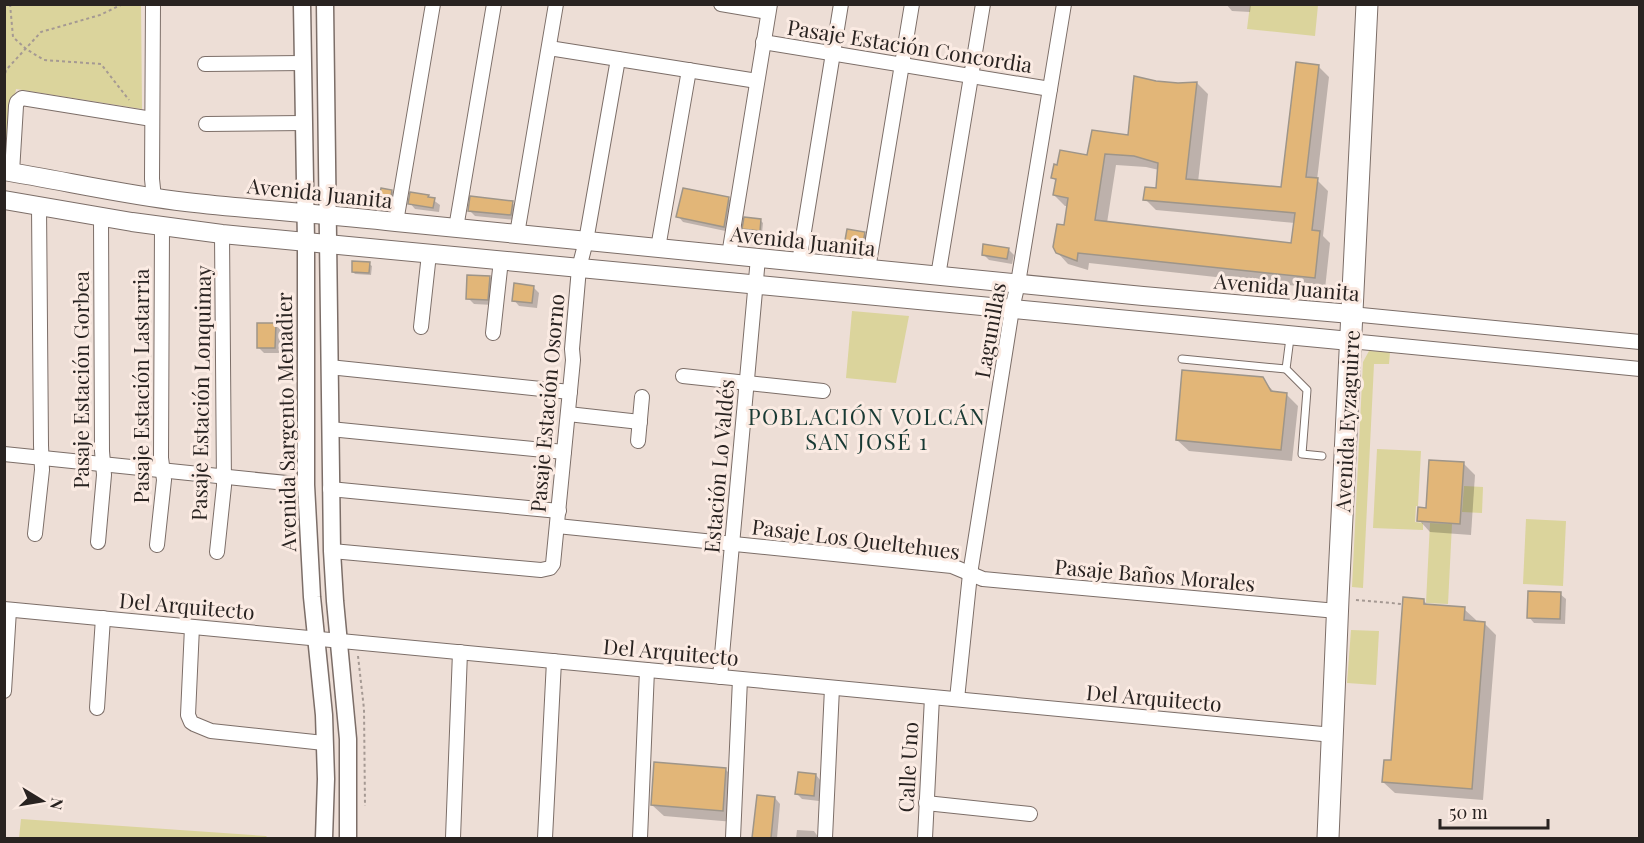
<svg xmlns="http://www.w3.org/2000/svg" width="1644" height="843" font-family="'Playfair Display',serif">
<rect width="100%" height="100%" fill="#edded6"/>
<g fill="#dbd49c">
<path d="M4 5H141L142 109 16 89 6 156 5 155Z"/>
<path d="M1250 5H1318L1315 36 1247 29Z"/>
<path d="M852 311 909 316 896 383 846 378Z"/>
<path d="M1369 351 1390 352 1389 364H1374L1363 588 1352 587 1363 362Z"/>
<path d="M1377 449 1421 451 1418 506H1416L1415 522 1423 523V530L1373 528Z"/>
<path d="M1464 486 1483 487 1482 513 1462 512Z"/>
<path d="M1526 519 1566 521 1563 586 1523 584Z"/>
<path d="M1430 523 1452 524 1448 604 1426 603Z"/>
<path d="M1351 630 1379 631 1376 685 1347 683Z"/>
<path d="M21 819 266 836 268 838H19Z"/>
</g>
<g fill="#0003" fill-rule="evenodd">
<path d="M1226 4H1251L1250 12 1232 11Z"/>
<path d="M1318 66 1329 77 1317 180 1328 191 1323 236 1330 243 1325 289 1089 263 1088 270 1068 264 1057 252 1065 227 1068 206H1065L1054 195 1057 182 1053 178 1089 157 1129 137 1156 83H1197L1208 94 1198 182 1283 189ZM1116 165 1146 167 1159 170 1158 189 1145 199 1156 210 1295 223 1292 245 1107 223Z"/>
<path d="M392 191 394 193 392 203 383 202 381 199Z"/>
<path d="M428 196 440 205 439 212 415 209 410 203Z"/>
<path d="M729 199 734 204 730 232 683 222 678 216Z"/>
<path d="M512 203 518 208 516 220 475 216 470 211Z"/>
<path d="M760 220 763 223 762 233 746 231 744 229Z"/>
<path d="M864 233 870 239 867 253 851 251 845 245Z"/>
<path d="M1008 249 1014 255 1012 264 989 260 983 254Z"/>
<path d="M369 264 372 266 371 275 355 274 353 272Z"/>
<path d="M490 277 495 283 493 305 474 304 468 298Z"/>
<path d="M533 287 539 293 537 308 519 306 514 300Z"/>
<path d="M275 325 281 330 280 353H264L258 347Z"/>
<path d="M1262 379 1275 393 1286 394 1298 406 1292 461 1189 451 1177 440Z"/>
<path d="M1464 464 1475 475 1471 535 1430 532 1419 520Z"/>
<path d="M1560 594 1566 599 1565 624 1534 623 1529 617Z"/>
<path d="M1423 600 1429 606 1464 609 1476 620V623H1484L1496 635 1483 800 1395 793 1383 782 1392 762Z"/>
<path d="M725 769 737 781 734 822 664 816 652 805Z"/>
<path d="M816 775 821 781 819 801 802 799 797 794Z"/>
<path d="M758 796 775 798 780 804 777 838H753Z"/>
<path d="M797 830 814 831 819 838H796Z"/>
</g>
<g fill="#e2b678" stroke="#9e9589" stroke-width="1.5" fill-rule="evenodd">
<path d="M1296 62 1319 65 1306 177 1318 178 1312 230 1320 231 1315 278 1078 253 1077 261 1056 253 1053 247 1057 224 1064 225 1068 198 1053 195 1056 179 1051 178 1054 164 1057 165 1060 150 1087 155 1092 130 1128 135 1134 76 1156 81 1178 83 1197 82 1186 179 1281 187ZM1105 154 1134 156 1158 163 1156 188 1145 187 1143 200 1295 213 1291 243 1095 220Z"/>
<path d="M381 188 392 190 390 202 379 200Z"/>
<path d="M683 188 729 197 724 227 676 217Z"/>
<path d="M410 192 429 195 428 197 435 198 433 208 408 204Z"/>
<path d="M470 196 513 201 511 215 468 211Z"/>
<path d="M744 217 761 219 760 231 742 229Z"/>
<path d="M847 229 865 232 862 249 844 246Z"/>
<path d="M983 244 1009 248 1007 259 982 255Z"/>
<path d="M352 261 370 262 369 273 352 272Z"/>
<path d="M467 275 490 276 488 300 466 299Z"/>
<path d="M514 283 534 286 532 303 512 301Z"/>
<path d="M257 323H276L275 348H257Z"/>
<path d="M1182 370 1263 377 1271 391 1287 393 1281 450 1176 440Z"/>
<path d="M1429 460 1464 462 1460 524 1417 521 1418 507 1426 508Z"/>
<path d="M1528 591 1561 592 1560 619 1527 618Z"/>
<path d="M1403 597 1424 599V604L1465 607 1464 620 1485 622 1472 789 1382 782 1384 760H1391Z"/>
<path d="M654 762 726 768 723 811 651 805Z"/>
<path d="M798 772 816 774 814 796 795 794Z"/>
<path d="M757 795 775 797 771 838H752Z"/>
</g>
<g fill="none" stroke-linecap="round" stroke-linejoin="round">
<defs>
<g id="service">
<path d="M1290 338 1286 369 1307 390 1302 454 1322 456"/>
<path d="M1182 359 1286 369"/>
</g>
<g id="minor">
<path d="M153 4 152 179 154 198"/>
<path d="M721 4 768 12"/>
<path d="M763 42 1050 89"/>
<path d="M549 48 757 81"/>
<path d="M205 64 303 63"/>
<path d="M206 124 304 123"/>
<path d="M12 172 16 106 17 102 22 98 152 119"/>
<path d="M396 222 433 4"/>
<path d="M456 228 494 4"/>
<path d="M517 234 556 4"/>
<path d="M658 248 689 70"/>
<path d="M729 255 770 4"/>
<path d="M799 262 841 4"/>
<path d="M868 269 912 4"/>
<path d="M938 276 983 4"/>
<path d="M1351 314 1640 342"/>
<path d="M421 327 429 254"/>
<path d="M493 333 501 260"/>
<path d="M1350 341 1640 369"/>
<path d="M329 367 570 392"/>
<path d="M683 376 823 391"/>
<path d="M568 414 640 422"/>
<path d="M330 429 564 452"/>
<path d="M638 441 642 397"/>
<path d="M4 454 306 485"/>
<path d="M330 489 559 511"/>
<path d="M557 526 952 566 983 579 1337 611"/>
<path d="M35 534 42 470 41 445 39 206"/>
<path d="M98 542 104 475 102 451 101 217"/>
<path d="M157 545 164 480 161 458 162 227"/>
<path d="M332 551 541 570 550 568 553 564 573 360 572 349 579 268 586 241 618 59"/>
<path d="M217 552 224 486 222 234"/>
<path d="M4 609 1333 735"/>
<path d="M192 627 188 715 191 722 194 724 211 731 324 743"/>
<path d="M720 677 758 258"/>
<path d="M4 691 9 610"/>
<path d="M957 699 970 574 1012 309 1018 283 1064 4"/>
<path d="M97 708 103 618"/>
<path d="M926 803 1030 814"/>
<path d="M453 838 460 652"/>
<path d="M545 838 554 661"/>
<path d="M640 838 647 670"/>
<path d="M733 838 740 679"/>
<path d="M825 838 832 688"/>
<path d="M925 838 932 697"/>
</g>
<g id="tertiary">
<path d="M302 4 306 242V485L312 597 324 715 326 779 324 838"/>
<path d="M325 4 332 551 335 601 348 739V838"/>
</g>
<g id="secondary">
<path d="M4 171C65 181 125 195 186 202 256 210 326 214 396 222L1143 296 1351 314"/>
<path d="M4 200 132 222 222 234 1350 341"/>
</g>
<path id="primary" d="M1328 838 1338 599 1367 4"/>
</defs>
<use href="#service" stroke="#7c6e68" stroke-width="9"/>
<use href="#minor" stroke="#7c6e68" stroke-width="16"/>
<use href="#tertiary" stroke="#7c6e68" stroke-width="19"/>
<use href="#secondary" stroke="#7c6e68" stroke-width="20"/>
<use href="#primary" stroke="#7c6e68" stroke-width="23"/>
<g stroke="#a59993" stroke-width="2" stroke-dasharray="3 3" stroke-linecap="butt">
<path d="M10 4 13 37 26 49 44 60 101 64 129 100"/>
<path d="M4 79 6 70 41 32 100 15 123 4"/>
<path d="M1356 600 1402 604"/>
<path d="M358 656 364 709 365 806"/>
</g>
<use href="#service" stroke="#fff" stroke-width="7"/>
<use href="#minor" stroke="#fff" stroke-width="14"/>
<use href="#tertiary" stroke="#fff" stroke-width="16"/>
<use href="#secondary" stroke="#fff" stroke-width="18"/>
<use href="#primary" stroke="#fff" stroke-width="21"/>
</g>
<g text-anchor="middle" dominant-baseline="central" stroke-width="6" stroke-linejoin="round" paint-order="stroke">
<g font-size="21" fill="#292321" stroke="#fbebe3">
<text transform="translate(910 45) rotate(9)">Pasaje Estación Concordia</text>
<text transform="translate(320 192) rotate(6)">Avenida Juanita</text>
<text transform="translate(803 240) rotate(6)">Avenida Juanita</text>
<text transform="translate(1287 286) rotate(5)">Avenida Juanita</text>
<text transform="translate(989 330) rotate(-80)">Lagunillas</text>
<text transform="translate(80 380) rotate(-90)">Pasaje Estación Gorbea</text>
<text transform="translate(140 386) rotate(-90)">Pasaje Estación Lastarria</text>
<text transform="translate(200 393) rotate(-89)">Pasaje Estación Lonquimay</text>
<text transform="translate(546 403) rotate(-85)">Pasaje Estación Osorno</text>
<text transform="translate(1346 421) rotate(-87)">Avenida Eyzaguirre</text>
<text transform="translate(285 422) rotate(-91)">Avenida Sargento Menadier</text>
<text transform="translate(718 466) rotate(-85)">Estación Lo Valdés</text>
<text transform="translate(856 538) rotate(7)">Pasaje Los Queltehues</text>
<text transform="translate(1155 574) rotate(5)">Pasaje Baños Morales</text>
<text transform="translate(187 605) rotate(5)">Del Arquitecto</text>
<text transform="translate(671 651) rotate(5)">Del Arquitecto</text>
<text transform="translate(1154 697) rotate(5)">Del Arquitecto</text>
<text transform="translate(907 767) rotate(-87)">Calle Uno</text>
</g>
<g font-size="22" letter-spacing="1.5" fill="#193a34" stroke="#fbebe3">
<text x="867" y="416">POBLACIÓN VOLCÁN<tspan x="867" dy="25">SAN JOSÉ 1</tspan></text>
</g>
</g>
<rect width="1644" height="843" fill="none" stroke="#292321" stroke-width="12"/>
<g transform="translate(42 801) rotate(101)" stroke="#fbebe3" stroke-width="4.5" paint-order="stroke">
<path d="M0-4.5L10 22L0 15L-10 22Z" fill="#292321"/>
<text y="-9" font-size="16" font-weight="bold" text-anchor="middle" fill="#292321">N</text>
</g>
<path d="M1440 819v9h108v-9" fill="none" stroke="#292321" stroke-width="3"/>
<text x="1449" y="819" font-size="18" fill="#292321" stroke="#fbebe3" stroke-width="4.5" paint-order="stroke">50 m</text>
</svg>
